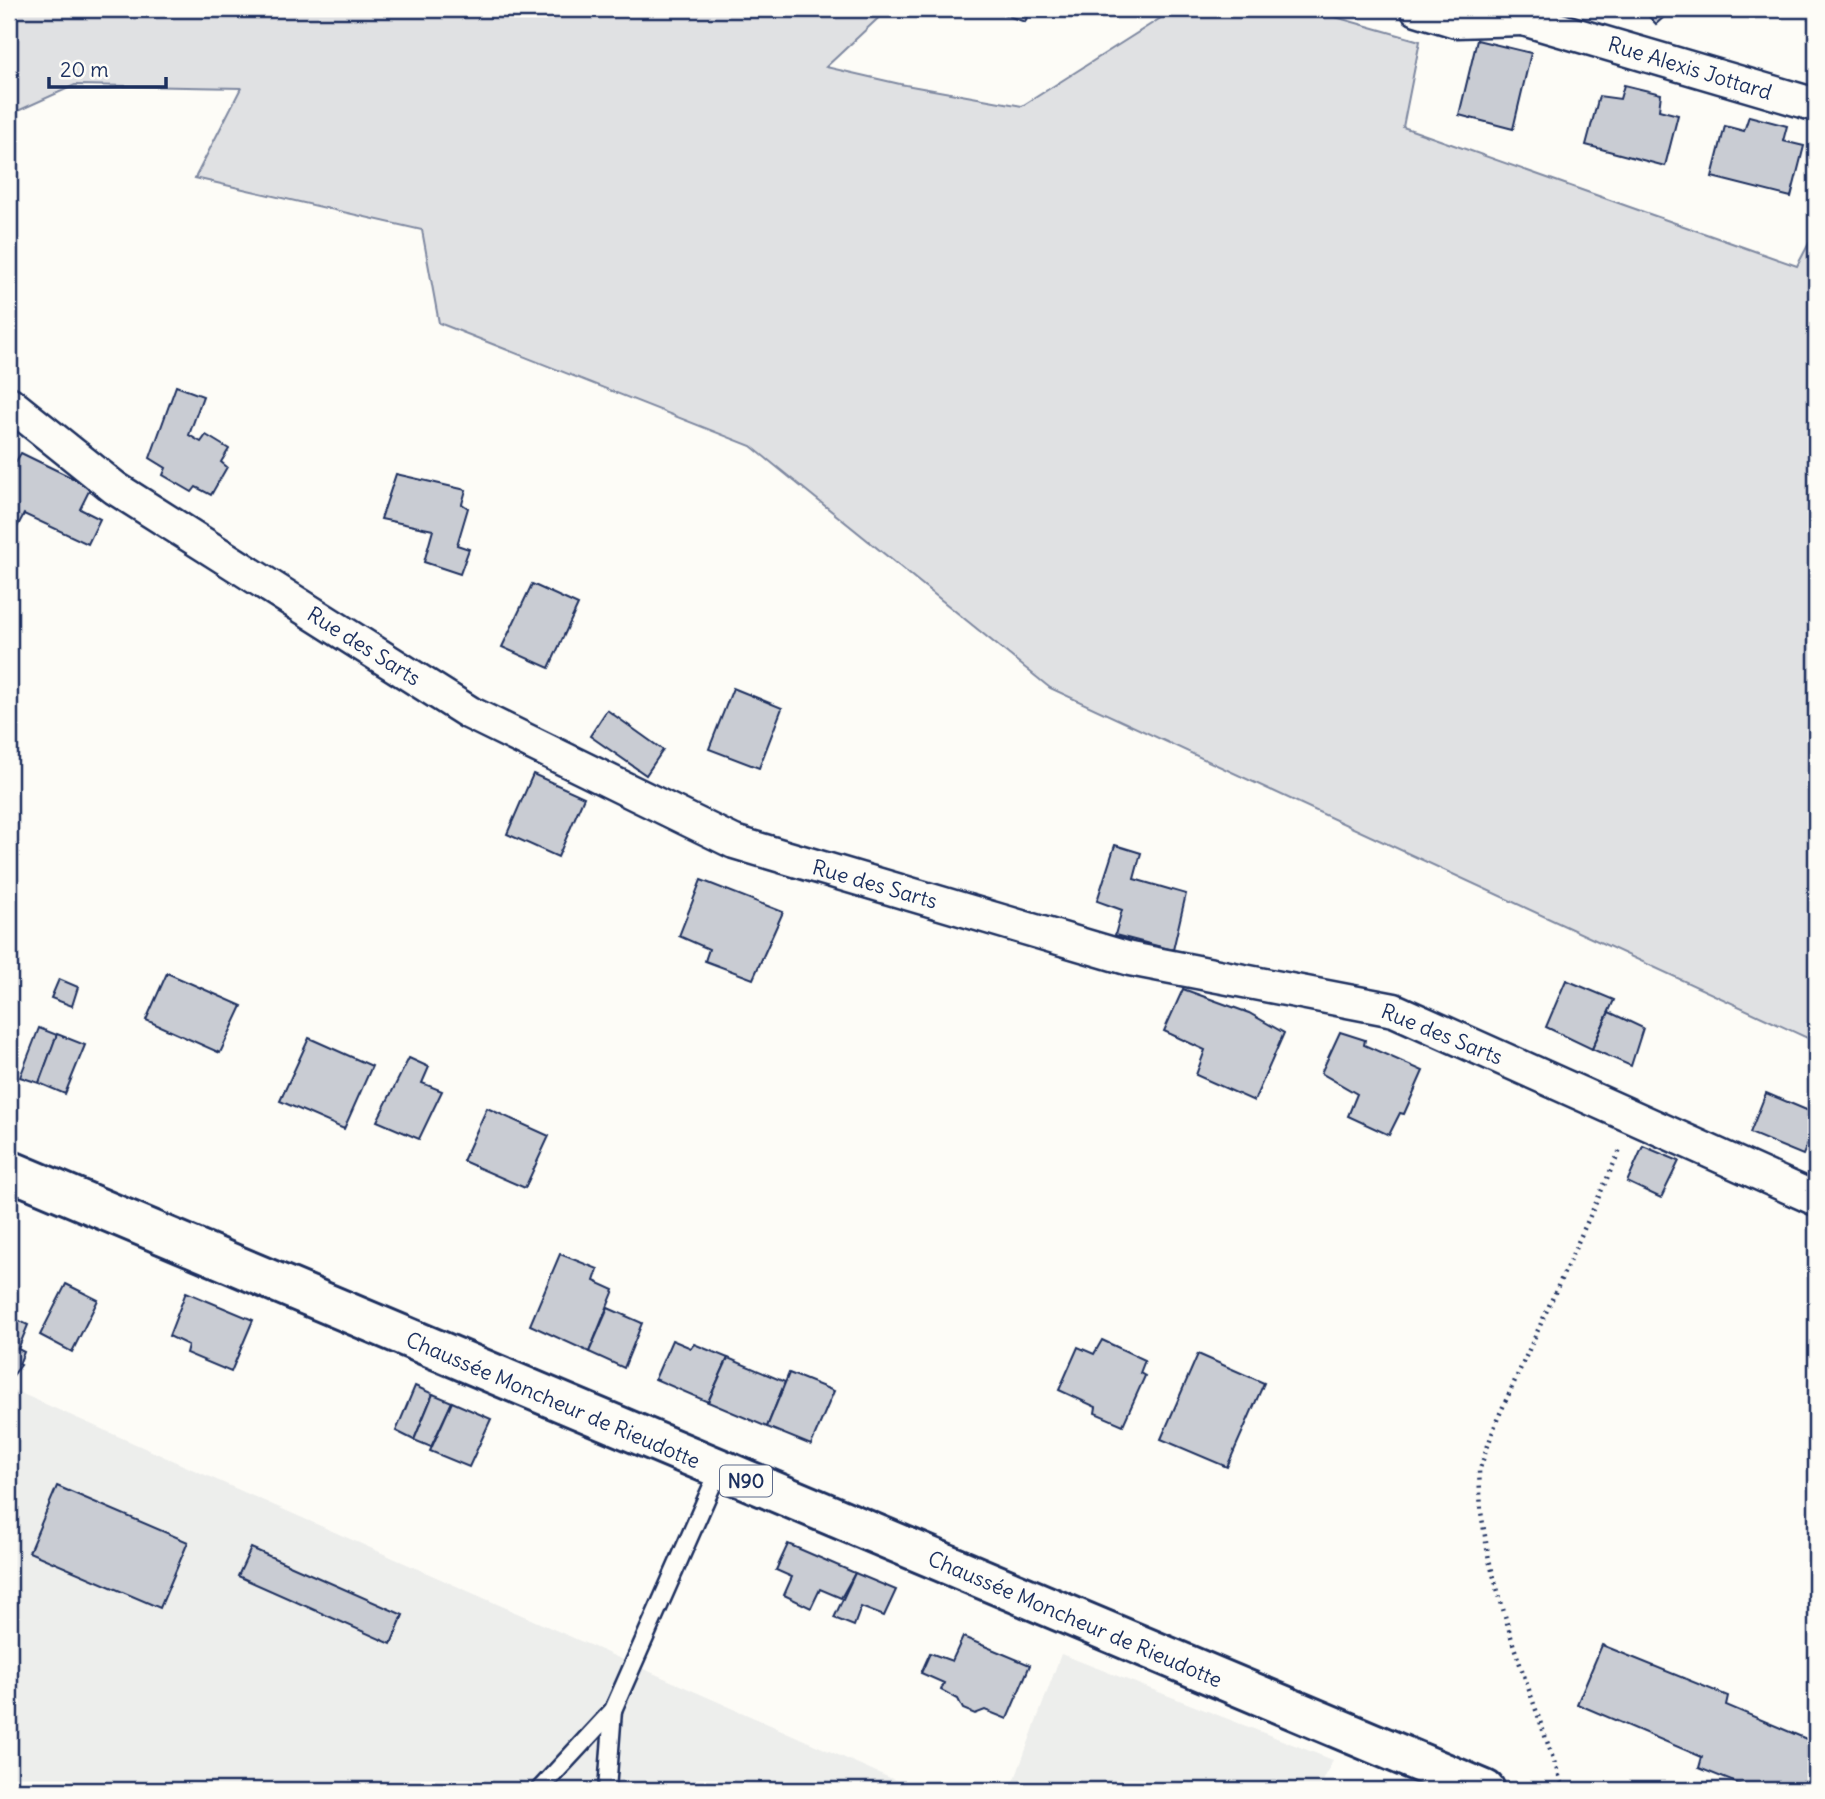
<svg xmlns="http://www.w3.org/2000/svg" width="1825" height="1799" font-family="Delius,sans-serif">
<rect width="100%" height="100%" fill="#fdfcf7"/>
<filter id="ink" filterUnits="userSpaceOnUse"><feTurbulence type="fractalNoise" baseFrequency=".0143" numOctaves="2"/><feDisplacementMap in="SourceGraphic" scale="14" xChannelSelector="R" yChannelSelector="G"/><feConvolveMatrix kernelMatrix="1 2 1 2 8 2 1 2 1" color-interpolation-filters="sRGB"/></filter>
<g filter="url(#ink)">
<g fill="#edeeec">
<path d="M9 1388 917 1790H9Z"/>
<path d="M1061 1654 1333 1760 1319 1790H1011Z"/>
</g>
<path fill="#e0e1e3" stroke="#7e88a0" stroke-width="2" d="M9 9H888L826 67 900 84 1022 106 1175 9H1307L1420 41 1403 127 1797 266 1816 230V1042L1050 688 751 446 439 323 422 230 195 178 241 88 75 85 9 115Z"/>
<g fill="#c9ccd3" stroke="#1b2f5e" stroke-width="2">
<path d="M989 9H1030L1025 22Z"/>
<path d="M1642 9H1673L1656 24Z"/>
<path d="M1477 40 1531 53 1513 129 1459 115Z"/>
<path d="M1624 85 1661 94 1659 110 1678 115 1665 166 1586 145 1599 96 1620 99Z"/>
<path d="M1749 116 1787 126 1783 141 1804 146 1791 197 1712 177 1725 126 1744 131Z"/>
<path d="M176 386 203 396 189 435 201 442 206 435 229 449 221 462 227 467 211 495 196 487 192 492 163 475 166 468 150 458Z"/>
<path d="M21 453 91 487 80 509 100 519 88 544 24 514 9 542V473Z"/>
<path d="M396 474 466 490 462 504 468 508 457 545 469 549 460 574 424 562 433 530 381 519Z"/>
<path d="M532 584 578 605 549 668 502 647Z"/>
<path d="M733 688 782 708 759 768 709 749Z"/>
<path d="M607 710 663 750 646 775 590 736Z"/>
<path d="M533 774 584 797 558 857 507 834Z"/>
<path d="M1115 845 1141 853 1134 879 1186 894 1173 950 1115 935 1122 910 1097 901Z"/>
<path d="M701 880 783 912 753 979 705 961 709 949 679 936Z"/>
<path d="M167 973 242 1006 220 1053 146 1020Z"/>
<path d="M59 979 78 987 72 1006 51 998Z"/>
<path d="M1566 980 1614 1000 1592 1049 1546 1027Z"/>
<path d="M1183 989 1249 1013 1284 1033 1254 1101 1196 1075 1205 1050 1164 1031Z"/>
<path d="M1609 1012 1643 1028 1631 1066 1592 1049Z"/>
<path d="M39 1028 57 1035 39 1083 20 1077Z"/>
<path d="M1340 1032 1365 1040 1364 1045 1423 1071 1404 1114 1400 1113 1389 1135 1348 1116 1357 1094 1321 1073Z"/>
<path d="M57 1034 85 1045 65 1094 39 1083Z"/>
<path d="M309 1038 372 1066 344 1129 280 1101Z"/>
<path d="M409 1058 429 1067 422 1083 442 1091 419 1139 377 1121Z"/>
<path d="M1766 1093 1816 1114V1122L1803 1155 1750 1133Z"/>
<path d="M487 1108 549 1136 525 1188 463 1161Z"/>
<path d="M1643 1146 1679 1161 1661 1198 1627 1182Z"/>
<path d="M560 1254 598 1269 594 1281 614 1290 589 1352 530 1325Z"/>
<path d="M66 1284 98 1300 72 1352 40 1335Z"/>
<path d="M186 1292 253 1320 231 1372 186 1353 188 1345 169 1336Z"/>
<path d="M608 1308 642 1323 624 1368 589 1352Z"/>
<path d="M9 1316 28 1325 18 1349 24 1352 19 1364 21 1365 11 1378H9Z"/>
<path d="M672 1340 691 1348 694 1344 728 1358 708 1402 655 1379Z"/>
<path d="M1102 1340 1145 1360 1140 1373 1145 1376 1123 1425 1095 1413 1096 1407 1059 1390 1078 1347 1094 1354Z"/>
<path d="M1198 1354 1264 1383 1227 1467 1161 1439Z"/>
<path d="M728 1358 785 1382 767 1427 708 1402Z"/>
<path d="M789 1373 834 1391 811 1445 767 1427Z"/>
<path d="M415 1386 433 1394 414 1440 396 1431Z"/>
<path d="M433 1394 452 1402 431 1447 414 1440Z"/>
<path d="M452 1402 491 1419 469 1467 430 1451Z"/>
<path d="M57 1486 188 1542 160 1608 29 1552Z"/>
<path d="M788 1544 855 1573 841 1598 820 1589 811 1608 784 1595 792 1577 776 1570Z"/>
<path d="M251 1548 403 1615 391 1644 238 1576Z"/>
<path d="M855 1573 896 1590 884 1616 861 1607 854 1626 834 1618Z"/>
<path d="M963 1637 1030 1665 1007 1719 985 1710 975 1714 963 1709 958 1699 941 1690 944 1683 921 1673 930 1653 952 1661Z"/>
<path d="M1602 1645 1728 1696 1726 1705 1816 1743V1790H1754L1699 1768 1702 1757 1577 1704Z"/>
</g>
<g fill="none" stroke-linecap="round" stroke-linejoin="round">
<defs>
<g id="service">
<path d="M539 1790 613 1710 719 1470"/>
<path d="M607 1790 613 1710"/>
</g>
<g id="minor">
<path d="M1417 9 1456 21 1523 19 1536 9"/>
<path d="M1523 19 1816 105"/>
<path d="M9 403 115 488 470 713 734 842 1130 959 1394 1010 1816 1199"/>
</g>
<path id="primary" d="M9 1170 1485 1790"/>
</defs>
<use href="#service" stroke="#1b2f5e" stroke-width="21"/>
<use href="#minor" stroke="#1b2f5e" stroke-width="37"/>
<use href="#primary" stroke="#1b2f5e" stroke-width="44"/>
<path stroke="#1b2f5e" stroke-width="4.5" stroke-dasharray="2 5" stroke-linecap="butt" d="M1564 1790 1514 1647 1489 1560 1481 1512 1479 1471 1497 1420 1620 1150"/>
<use href="#service" stroke="#fdfcf7" stroke-width="16"/>
<use href="#minor" stroke="#fdfcf7" stroke-width="32"/>
<use href="#primary" stroke="#fdfcf7" stroke-width="38"/>
</g>
</g>
<g text-anchor="middle" dominant-baseline="central" stroke-width="6" stroke-linejoin="round" paint-order="stroke">
<rect fill="#fdfcf7" stroke="#5f6c8c" stroke-width="2" x="720" y="1465.5" width="52" height="31" rx="5"/>
<g font-size="19" font-weight="bold" fill="#1b2f5e">
<text x="746" y="1481">N90</text>
</g>
<g font-size="21" fill="#1b2f5e" stroke="#fdfcf7">
<text transform="translate(1690 68) rotate(17)">Rue Alexis Jottard</text>
<text transform="translate(364 646) rotate(32)">Rue des Sarts</text>
<text transform="translate(875 884) rotate(16)">Rue des Sarts</text>
<text transform="translate(1442 1034) rotate(22)">Rue des Sarts</text>
<text transform="translate(553 1400) rotate(23)">Chaussée Moncheur de Rieudotte</text>
<text transform="translate(1075 1619) rotate(23)">Chaussée Moncheur de Rieudotte</text>
</g>
</g>
<rect width="1825" height="1799" fill="none" stroke="#fdfcf7" stroke-width="35"/>
<rect x="18" y="18" width="1790" height="1764" fill="none" stroke="#1b2f5e" stroke-width="2.5" filter="url(#ink)"/>
<path d="M49 77v10h117v-10" fill="none" stroke="#1b2f5e" stroke-width="3.5"/>
<text x="60" y="77" font-size="21" fill="#1b2f5e" stroke="#fdfcf7" stroke-width="5" paint-order="stroke">20 m</text>
</svg>
